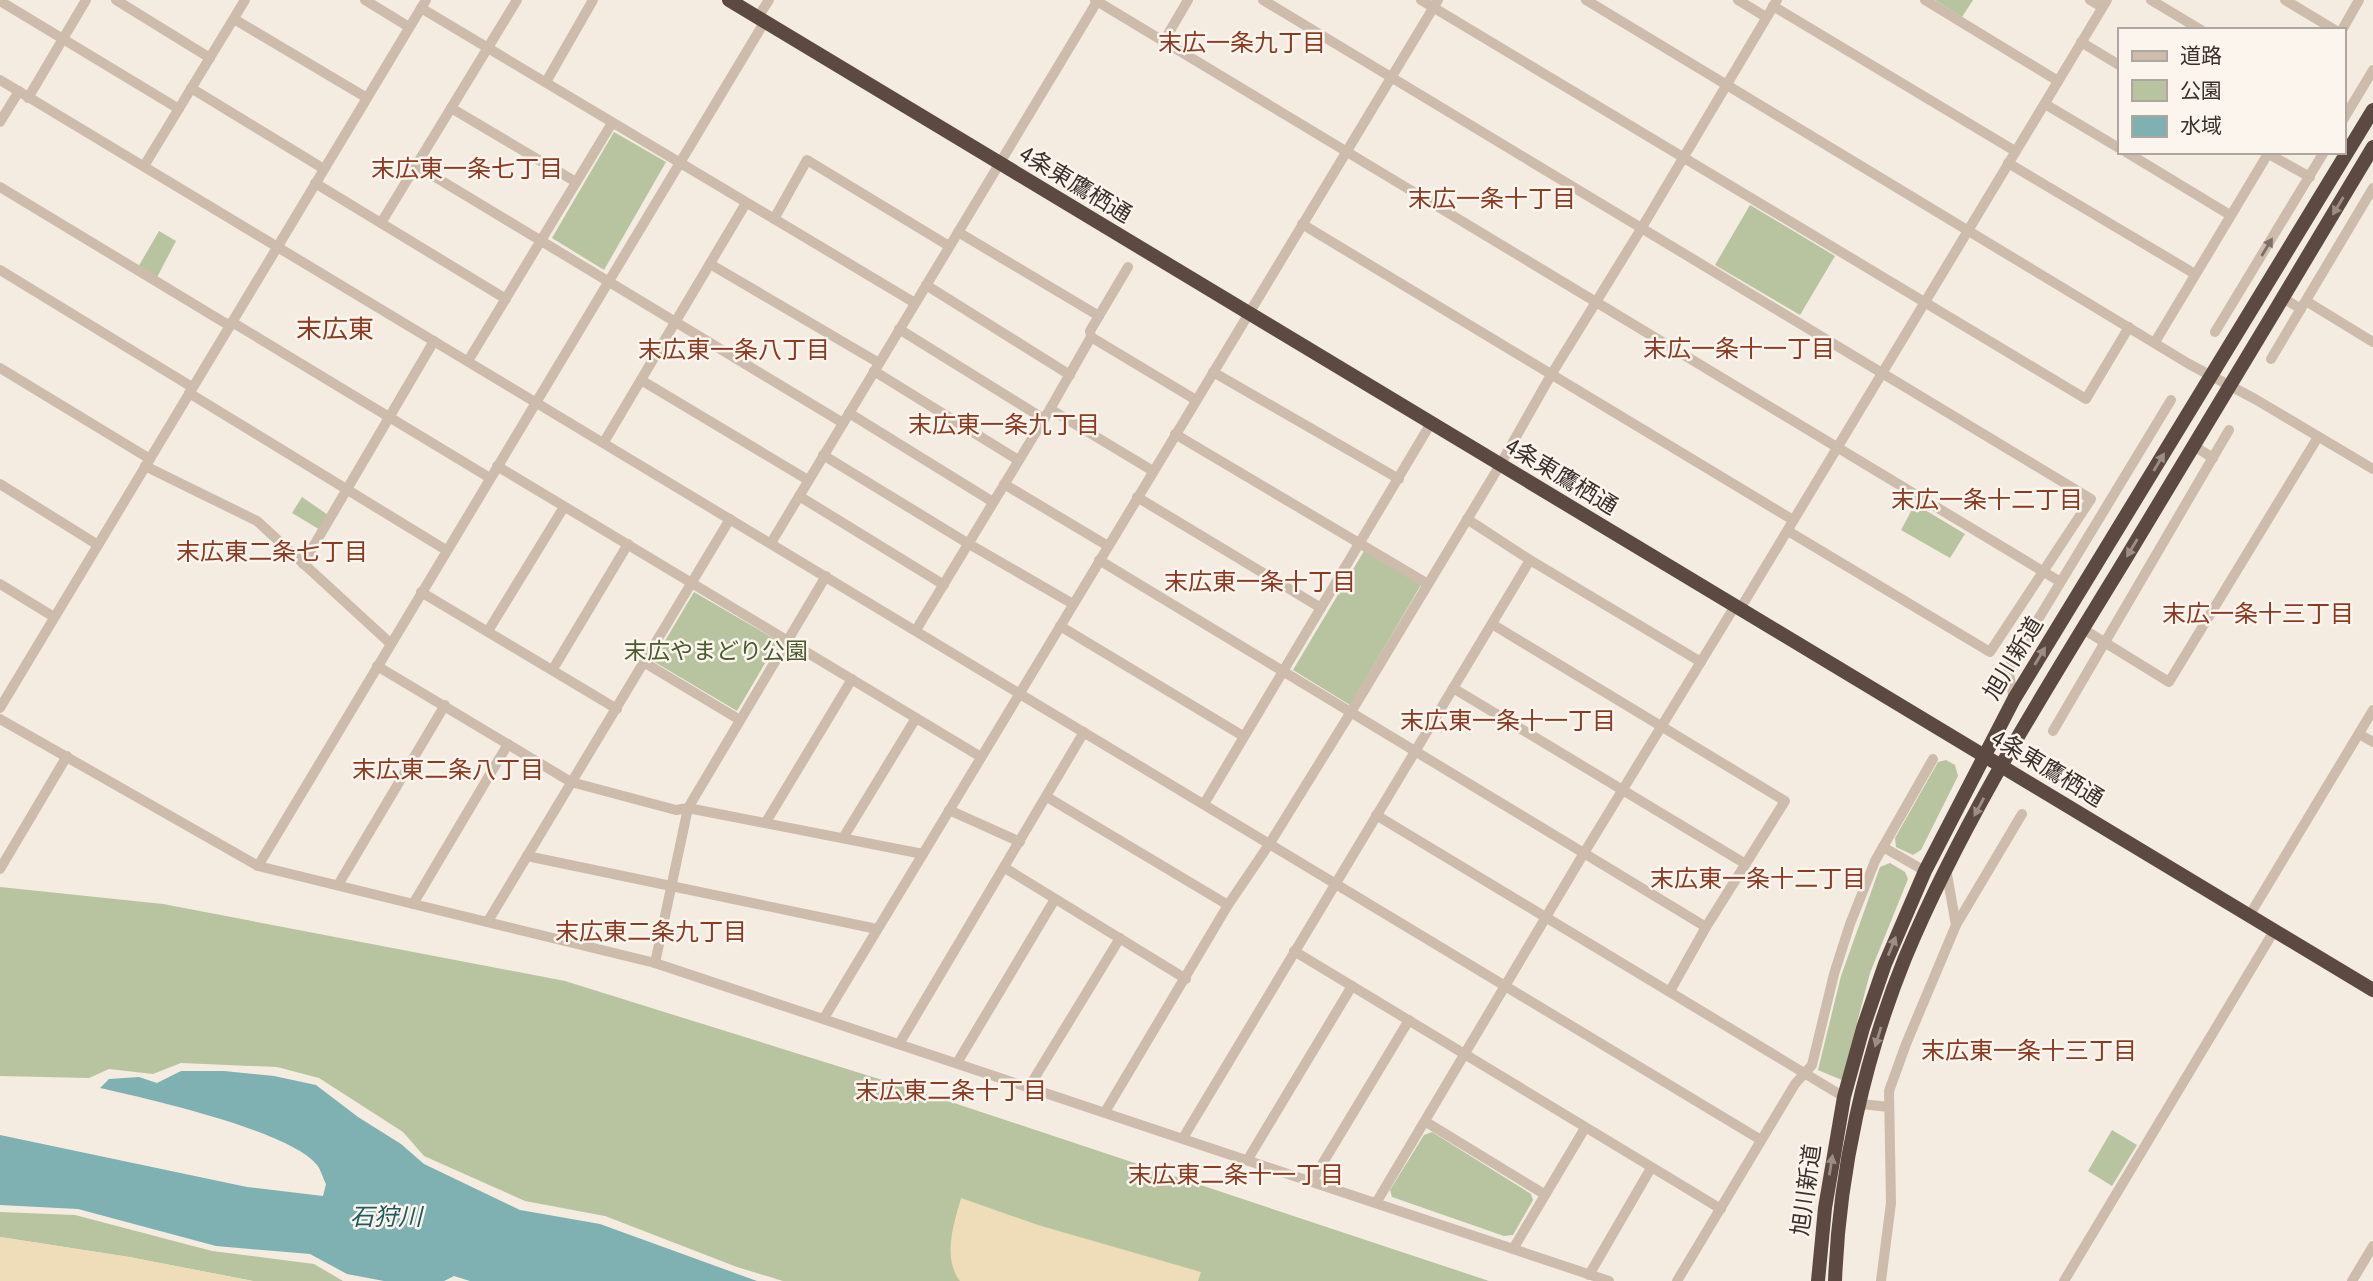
<svg xmlns="http://www.w3.org/2000/svg" width="2373" height="1281" font-family="'Asap Condensed','Noto Sans JP',sans-serif">
<rect width="100%" height="100%" fill="#f4ebe1"/>
<g fill="#b8c4a0">
<path d="M1935 0H1973L1962 17Z"/>
<path d="M614 132 666 162 604 270 552 238Z"/>
<path d="M1750 205 1835 256 1800 315 1715 265Z"/>
<path d="M159 231 176 241 155 281 137 269Z"/>
<path d="M302 497 331 517 322 531 292 513Z"/>
<path d="M1915 504 1965 534 1950 558 1901 530Z"/>
<path d="M1364 551 1421 585 1350 705 1293 670Z"/>
<path d="M694 592 778 641 737 711 653 661Z"/>
<path d="M1946 760 1955 765 1958 776 1921 850 1913 855 1896 847 1895 838 1938 762Z"/>
<path d="M1890 863 1905 872 1908 879 1870 973 1842 1080 1818 1070 1841 976 1880 867Z"/>
<path d="M0 887 163 904 565 981 924 1093 1489 1281H783L737 1267 605 1216 525 1201 424 1156 403 1132 319 1078 277 1067 181 1063 153 1074 109 1069 89 1078 0 1076Z"/>
<path d="M2112 1130 2137 1145 2112 1186 2088 1171Z"/>
<path d="M1432 1132 1531 1194 1533 1200 1513 1235 1504 1236 1392 1197 1390 1190 1424 1135Z"/>
<path d="M0 1212 75 1215 212 1251 314 1264 343 1281H253L129 1257 0 1237Z"/>
</g>
<g fill="#efdcb8">
<path d="M961 1198 1038 1225 1201 1272 1198 1281H960C942 1258 954 1223 961 1198Z"/>
<path d="M0 1237 129 1257 253 1281H0Z"/>
</g>
<path fill="#7fb0b2" d="M181 1071H224L274 1076 316 1085 358 1117 401 1144 424 1164 520 1210 600 1224 757 1281H470L454 1276 444 1281H384L347 1274 310 1254 216 1246 78 1209 0 1205V1135L247 1187 323 1196 326 1184C323 1178 321 1170 317 1165 291 1131 145 1098 100 1088L109 1079 139 1077 157 1083Z"/>
<g fill="none" stroke-linecap="round" stroke-linejoin="round">
<g stroke="#cdbbac" stroke-width="10">
<path d="M116 0 210 58"/>
<path d="M365 0 409 27"/>
<path d="M1095 0 2059 581"/>
<path d="M1263 0 2091 499 1990 652 1788 531"/>
<path d="M1421 0 2086 399 2129 327"/>
<path d="M1586 0 2189 364 2255 399 2373 469"/>
<path d="M1738 0 1766 17"/>
<path d="M1925 0 2058 81"/>
<path d="M2090 0 2102 7"/>
<path d="M2151 0 2201 30"/>
<path d="M2285 0 2335 30"/>
<path d="M0 1 179 109"/>
<path d="M1773 6 2015 151"/>
<path d="M421 8 915 303"/>
<path d="M758 17 769 0"/>
<path d="M234 19 367 98"/>
<path d="M2342 30 2359 0"/>
<path d="M1164 41 1188 0"/>
<path d="M2081 42 2119 65"/>
<path d="M0 80 1761 1140"/>
<path d="M546 82 593 0"/>
<path d="M191 88 324 169"/>
<path d="M28 98 86 0"/>
<path d="M2045 104 2119 148"/>
<path d="M451 108 576 182"/>
<path d="M2343 120 2373 70"/>
<path d="M0 122 19 91"/>
<path d="M2126 152 2230 215"/>
<path d="M2265 152 2310 177"/>
<path d="M2008 163 2195 274"/>
<path d="M144 166 245 0"/>
<path d="M417 166 843 423"/>
<path d="M315 183 506 299"/>
<path d="M0 187 230 326"/>
<path d="M774 219 807 160 949 246"/>
<path d="M381 223 517 0"/>
<path d="M1302 224 1793 520"/>
<path d="M958 232 1099 316"/>
<path d="M710 264 879 363"/>
<path d="M0 270 192 387"/>
<path d="M926 285 1070 375"/>
<path d="M2283 298 2301 309"/>
<path d="M2306 301 2373 342"/>
<path d="M232 322 490 478"/>
<path d="M899 329 1044 419"/>
<path d="M2215 332 2324 152"/>
<path d="M1091 337 1196 400"/>
<path d="M2155 342 2269 152"/>
<path d="M2271 359 2373 188"/>
<path d="M468 361 612 123"/>
<path d="M0 368 150 459"/>
<path d="M874 371 1018 460"/>
<path d="M1213 372 1399 479"/>
<path d="M641 380 808 480"/>
<path d="M189 393 446 550"/>
<path d="M1050 409 1153 471"/>
<path d="M849 413 993 502"/>
<path d="M1175 434 1428 584"/>
<path d="M604 442 746 203"/>
<path d="M2194 446 2213 458"/>
<path d="M823 455 969 544 1073 604"/>
<path d="M145 466 257 521 391 644"/>
<path d="M497 466 981 757"/>
<path d="M0 484 98 545"/>
<path d="M1004 484 1108 546"/>
<path d="M799 496 944 585"/>
<path d="M1137 497 1321 608"/>
<path d="M1467 519 1530 560 1701 662"/>
<path d="M771 543 1098 0"/>
<path d="M1099 560 1706 927"/>
<path d="M303 564 434 341"/>
<path d="M0 584 54 617"/>
<path d="M421 592 617 709"/>
<path d="M1740 609 2107 0"/>
<path d="M1492 624 1785 801 1706 927 1670 991"/>
<path d="M1060 626 1243 736"/>
<path d="M2083 629 2169 682 2318 437"/>
<path d="M916 630 1050 409 1091 337 1090 331 1128 267"/>
<path d="M488 631 564 507"/>
<path d="M645 663 740 720"/>
<path d="M377 666 571 782 676 810 688 808 923 854"/>
<path d="M553 669 628 544"/>
<path d="M1453 688 1744 863"/>
<path d="M2014 699 2008 669 2171 400"/>
<path d="M0 708 426 0"/>
<path d="M0 719 258 866 655 963 1609 1281"/>
<path d="M2053 731 2229 430"/>
<path d="M2359 734 2373 742"/>
<path d="M1047 797 1228 905"/>
<path d="M1204 804 1431 423"/>
<path d="M949 810 1020 842"/>
<path d="M1376 815 1844 1097"/>
<path d="M766 822 852 679"/>
<path d="M843 838 916 718"/>
<path d="M1883 847 1925 871"/>
<path d="M527 856 877 929"/>
<path d="M258 866 765 21"/>
<path d="M1005 868 1186 979"/>
<path d="M0 869 67 756"/>
<path d="M1946 869 1956 925"/>
<path d="M338 885 445 705"/>
<path d="M413 904 508 744"/>
<path d="M2249 916 2373 710"/>
<path d="M488 921 730 519"/>
<path d="M1294 951 1721 1209"/>
<path d="M655 963 688 808 826 576"/>
<path d="M824 1018 1438 0"/>
<path d="M899 1044 1084 732"/>
<path d="M957 1063 1055 899"/>
<path d="M1029 1087 1120 938"/>
<path d="M1861 1104 1889 1107"/>
<path d="M1105 1112 1228 905 1270 843 1351 712 1500 465 1551 375 1641 229 1777 0"/>
<path d="M1426 1122 1544 1194"/>
<path d="M1183 1138 1530 560"/>
<path d="M1248 1159 1352 986"/>
<path d="M1312 1181 1409 1020"/>
<path d="M1376 1203 1584 853 1735 606"/>
<path d="M1513 1249 1585 1128"/>
<path d="M1589 1275 1651 1168"/>
<path d="M1677 1281 1795 1084 1812 1065 1834 974 1850 924 1875 861 1933 759"/>
<path d="M1881 1281 1891 1203 1889 1091 1906 1044 1956 925 2022 814"/>
<path d="M2064 1281 2274 931"/>
<path d="M2352 1281 2373 1246"/>
</g>
<g stroke="#5c4a42" stroke-width="14">
<path d="M729 0 2373 990"/>
<path d="M1818 1281 1825 1208 1844 1097 1863 1028 1885 964 1925 871 2014 699 2373 110"/>
<path d="M1835 1281C1839 1173 1864 1059 1905 958 1963 819 2045 691 2123 563 2207 424 2290 286 2373 147"/>
</g>
</g>
<defs><path id="oneway-solid" d="M-6-.8H1V-3.2L6.5 0L1 3.2V.8H-6Z" transform="scale(1.75)"/></defs>
<g fill="#9c8e87">
<use href="#oneway-solid" transform="translate(2338 206) rotate(121)"/>
<use href="#oneway-solid" transform="translate(2159 462) rotate(-59)"/>
<use href="#oneway-solid" transform="translate(2132 548) rotate(121)"/>
<use href="#oneway-solid" transform="translate(2040 656) rotate(-59)"/>
<use href="#oneway-solid" transform="translate(1979 807) rotate(118)"/>
<use href="#oneway-solid" transform="translate(1892 946) rotate(-68)"/>
<use href="#oneway-solid" transform="translate(1878 1037) rotate(107)"/>
<use href="#oneway-solid" transform="translate(1831 1165) rotate(-81)"/>
</g>
<use fill="#7d6f65" href="#oneway-solid" transform="translate(2267 247) rotate(-59)"/>
<g text-anchor="middle" dominant-baseline="central" stroke-width="5" stroke-linejoin="round" paint-order="stroke">
<g font-size="23" fill="#3b302b" stroke="#fbf5ee">
<text transform="translate(1076 184) rotate(31)">4条東鷹栖通</text>
<text transform="translate(1562 476) rotate(31)">4条東鷹栖通</text>
<text transform="translate(2013 658) rotate(-59)">旭川新道</text>
<text transform="translate(2048 768) rotate(31)">4条東鷹栖通</text>
<text transform="translate(1806 1190) rotate(-82)">旭川新道</text>
</g>
<g font-size="23" fill="#4a5a2e" stroke="#fbf5ee">
<text x="716" y="651">末広やまどり公園</text>
</g>
<g font-size="24" fill="#8c3b22" stroke="#fbf5ee">
<text x="1242" y="42">末広一条九丁目</text>
<text x="467" y="168">末広東一条七丁目</text>
<text x="1492" y="198">末広一条十丁目</text>
<text x="1739" y="348">末広一条十一丁目</text>
<text x="734" y="349">末広東一条八丁目</text>
<text x="1004" y="424">末広東一条九丁目</text>
<text x="1987" y="499">末広一条十二丁目</text>
<text x="272" y="551">末広東二条七丁目</text>
<text x="1260" y="581">末広東一条十丁目</text>
<text x="2258" y="613">末広一条十三丁目</text>
<text x="1508" y="720">末広東一条十一丁目</text>
<text x="448" y="769">末広東二条八丁目</text>
<text x="1758" y="878">末広東一条十二丁目</text>
<text x="651" y="931">末広東二条九丁目</text>
<text x="2029" y="1050">末広東一条十三丁目</text>
<text x="951" y="1090">末広東二条十丁目</text>
<text x="1236" y="1174">末広東二条十一丁目</text>
</g>
<g font-size="24" font-style="italic" fill="#1f5a5e" stroke="#fbf5ee">
<text x="386" y="1216">石狩川</text>
</g>
<g font-size="26" fill="#8c3b22" stroke="#fbf5ee">
<text x="335" y="329">末広東</text>
</g>
</g>
<rect x="2118" y="28" width="228" height="126" fill="#fbf5ee" stroke="#aea6a0" stroke-width="2"/>
<rect x="2132" y="51" width="35" height="10" fill="#cdbbac" stroke="#aea6a0" stroke-width="2"/>
<text x="2180" y="63" font-size="21" fill="#3b302b">道路</text>
<rect x="2132" y="80" width="35" height="21" fill="#b8c4a0" stroke="#aea6a0" stroke-width="2"/>
<text x="2180" y="98" font-size="21" fill="#3b302b">公園</text>
<rect x="2132" y="116" width="35" height="21" fill="#7fb0b2" stroke="#aea6a0" stroke-width="2"/>
<text x="2180" y="133" font-size="21" fill="#3b302b">水域</text>
</svg>
